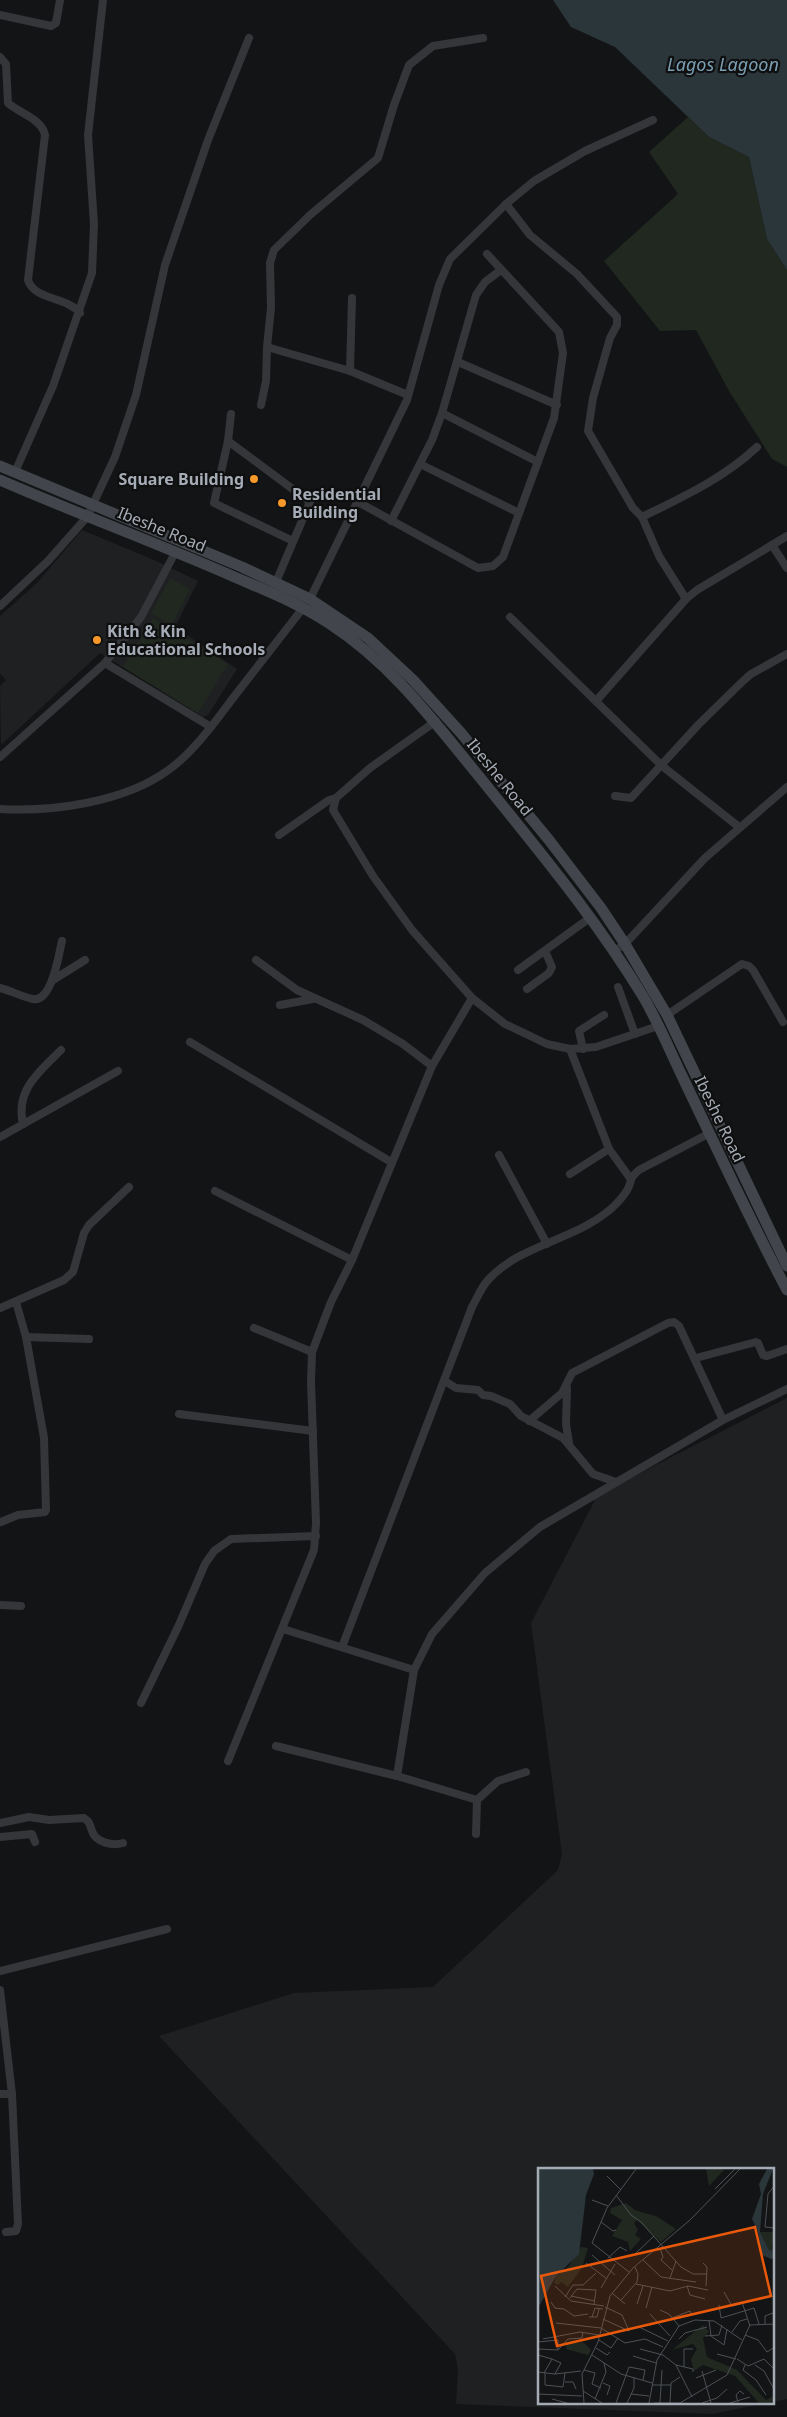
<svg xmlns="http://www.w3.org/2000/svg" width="787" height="2417" font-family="'Noto Sans',sans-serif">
<rect width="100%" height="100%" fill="#131415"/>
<g fill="#1f2022">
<path d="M82 530 154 560 198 581 175 627 237 669 208 715 203 717 100 653 1 745 0 686 6 680 0 673V616L37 583Z"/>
<path d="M787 1398V2399L773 2402V2170H540V2403H766L712 2414 456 2404 458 2369 455 2354 159 2036 294 1993 433 1987 558 1870 562 1854 531 1623 596 1498 650 1468Z"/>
</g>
<g fill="#202820">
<path d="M688 117 709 137 749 157 767 239 787 270V467L772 459 729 391 696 330 660 331 604 261 678 194 649 152Z"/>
<path d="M170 578 190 589 172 625 151 614Z"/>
<path d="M153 618 228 664 198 713 123 667Z"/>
</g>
<path fill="#2b363b" d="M553 0H787V270L767 239 749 157 709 137 615 47 571 27Z"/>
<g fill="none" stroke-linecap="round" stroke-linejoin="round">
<g stroke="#34363a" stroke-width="8">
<path d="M0 15 51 26 56 23 60 0"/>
<path d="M0 57 6 64 8 103C19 113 42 119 45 135L28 280C35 301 66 296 80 313"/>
<path d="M506 204 530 235 577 274 617 317V325L610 338 593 398 588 431 633 508 642 517 659 556 686 599"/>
<path d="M267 347 350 371 408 395"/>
<path d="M458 362 557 405"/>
<path d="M350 371 352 298"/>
<path d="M261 405 266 381 267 347 271 308 270 263 274 250 310 215 378 158 394 105 409 65 433 46 483 38"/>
<path d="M442 413 538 462"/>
<path d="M231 414 228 441 214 503 293 541"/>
<path d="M228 441 310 502 276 582"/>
<path d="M420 464 519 513"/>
<path d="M15 472 53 386 92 273 94 224 88 135 103 0"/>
<path d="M358 502 478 568 493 566 503 557 554 418 563 353 559 332 487 254"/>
<path d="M642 517C683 497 724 478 757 447"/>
<path d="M391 521 432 440 442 413 476 295 485 282 501 270"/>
<path d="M772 545 787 568"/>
<path d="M310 599 407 400 439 285 450 259 506 204 534 181 585 151 653 120"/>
<path d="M0 606 48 561 87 517 115 457 136 395 165 265 208 140 249 38"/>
<path d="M510 617 661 765 739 827"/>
<path d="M105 663 211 727"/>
<path d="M597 700 686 599 697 590 787 536"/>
<path d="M0 757 105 663 141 617 176 551"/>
<path d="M615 796 631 798 699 724 743 681 751 674 787 654"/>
<path d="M336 798 333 810 373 876 412 930 472 998 505 1024 547 1044 570 1049 596 1047 658 1026"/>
<path d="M0 809C53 812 124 802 167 771 192 754 215 722 233 698 256 668 280 638 303 608"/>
<path d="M279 835 329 800 336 798 370 768 436 721"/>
<path d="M614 951 625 944 705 858 787 787"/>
<path d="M256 960 297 990 363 1020 403 1044 432 1066"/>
<path d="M518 970 591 917"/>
<path d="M53 980 85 960"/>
<path d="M618 987 635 1034"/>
<path d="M0 988C12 991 22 997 33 999 52 1003 59 953 62 941"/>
<path d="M527 989 549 973 552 967 545 951"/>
<path d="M280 1005 313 999"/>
<path d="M667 1015 742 964 749 966 753 970 783 1022"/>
<path d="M190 1042 391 1162"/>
<path d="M570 1049 609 1149 630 1178"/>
<path d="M583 1049 579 1031 604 1015"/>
<path d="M23 1124C15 1090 39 1072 61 1050"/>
<path d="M0 1137 118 1071"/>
<path d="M499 1155 547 1244"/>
<path d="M570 1174 609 1149"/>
<path d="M215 1191 352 1260"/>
<path d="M0 1308 64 1280 73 1272 84 1233 89 1225 129 1187"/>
<path d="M254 1328 312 1352"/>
<path d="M26 1337 89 1339"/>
<path d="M696 1358 756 1342 758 1343 763 1355 767 1356 787 1349"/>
<path d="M445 1381 456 1388 478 1390 483 1395 491 1396 510 1404 521 1416 563 1438 593 1474 616 1482"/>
<path d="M567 1388 566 1424 569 1443"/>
<path d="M179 1414 313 1431"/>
<path d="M529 1421 562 1393 572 1373 668 1323 674 1322 679 1326 723 1420"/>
<path d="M1 1522 18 1515 45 1512 46 1510 44 1438 26 1337 16 1302"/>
<path d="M0 1605 21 1606"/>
<path d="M283 1629 414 1670"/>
<path d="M342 1647 472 1307C477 1298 481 1288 488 1280 520 1245 571 1241 607 1212 614 1207 621 1199 626 1192 633 1182 627 1180 639 1170L710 1133"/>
<path d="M141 1703 178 1627 205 1564 214 1551 231 1539 316 1536"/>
<path d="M276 1746 397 1776 477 1800"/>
<path d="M228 1761 314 1550 316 1523 311 1381 312 1352 331 1302 352 1260 432 1066 472 998"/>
<path d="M397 1776 414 1670 432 1634 485 1573 540 1527 723 1420 787 1389"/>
<path d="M0 1823 29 1817 49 1820 84 1818C90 1822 90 1825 92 1831 96 1843 113 1846 123 1843"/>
<path d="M476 1834 477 1800 498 1781 526 1772"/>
<path d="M0 1837 32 1834 35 1842"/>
<path d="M0 1971 167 1929"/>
<path d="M0 1990 12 2094 18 2224 16 2231 6 2232"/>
<path d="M0 2094H12"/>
</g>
<g stroke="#42454b" stroke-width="11">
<path d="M0 466 242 567 310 599 368 638 413 680 461 733 549 840 601 908 625 944 667 1015 787 1266"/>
<path d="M0 480C76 513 154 542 230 575 264 590 299 603 330 624 393 665 435 723 482 780 539 851 597 920 644 998 659 1024 670 1051 683 1078 717 1149 750 1220 787 1290"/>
</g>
</g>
<g fill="#f7992a" stroke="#0f0f10" stroke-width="2">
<circle cx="254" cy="479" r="5"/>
<circle cx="282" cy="503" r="5"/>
<circle cx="97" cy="640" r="5"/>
</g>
<g text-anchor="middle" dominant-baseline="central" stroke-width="4.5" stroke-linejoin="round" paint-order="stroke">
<g font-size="16" font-weight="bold" fill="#a5acb6" stroke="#0f0f10" text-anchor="start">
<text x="244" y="479" text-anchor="end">Square Building</text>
<text x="292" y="494">Residential<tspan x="292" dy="18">Building</tspan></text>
<text x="107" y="631">Kith &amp; Kin<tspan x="107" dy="18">Educational Schools</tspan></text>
</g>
<g font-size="16" fill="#a5acb6" stroke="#0f0f10">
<text transform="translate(162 529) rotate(22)">Ibeshe Road</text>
<text transform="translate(500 777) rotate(51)">Ibeshe Road</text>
<text transform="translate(720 1119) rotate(64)">Ibeshe Road</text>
</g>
<g font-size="18" font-style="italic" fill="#7a9fb3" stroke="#0f0f10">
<text x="723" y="64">Lagos Lagoon</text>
</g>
</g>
<g transform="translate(538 2168)">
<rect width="236" height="236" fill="#131415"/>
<path d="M168 1H183L186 2 171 18ZM88 35 97 42 120 49 138 61 123 74 99 52 96 55 100 62 97 67 103 71 92 83 90 74 74 68 84 52 72 45 73 40ZM222 64H236L234 84 231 82ZM43 79 50 80 44 100 30 119 23 114 20 117 16 115 18 108 30 99ZM165 157 171 164 165 170 169 189 199 202 228 232 236 228V235H221L197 208 165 197 156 203 153 191 159 181 155 176 134 182ZM45 174 53 182 50 187 28 181 29 176Z" fill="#202820"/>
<path d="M0 1H55L56 6 48 27 41 86 18 108 0 140ZM229 1H235L225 26 222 64 231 82 234 83 236 77V90L233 91 224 87 220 64 214 51 223 26 221 16Z" fill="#2b363b"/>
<path fill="none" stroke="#2b363b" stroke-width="2.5" d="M0 28 15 1M0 61 33 1"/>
<path fill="none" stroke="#4d5155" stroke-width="1" d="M69 8 83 22M237 17 230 26 227 59 237 60M177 21 197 1M78 27 93 47 103 54 143 99 155 106H168M54 32 70 38M63 54 75 63 78 62M122 80 125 89 123 92 134 102M98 85 116 68M54 87 77 107M70 90 82 79 89 83M105 92 123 109 158 114M48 95 69 111M165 95 169 99 168 118M91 104 54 75 69 40 98 1M132 110 138 93M98 116 132 123 150 118 170 122M17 118 33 133 66 138M149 118 152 127 167 131M63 120 77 96M186 124 194 138 217 132M74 125 87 136M33 128 57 133M27 129 35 117H45L58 105M32 130 39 121 58 122 56 136M83 132 99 114 100 106 97 99M13 134 17 140 26 141 36 148 50 146M204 134 212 158M99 136 105 118M181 137 183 150 216 140 221 156M108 140 114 119M122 142 131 146 141 158M112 146 132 168M51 149H59L61 141M54 149 57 140 65 141M134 150 152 143 154 147M65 151 91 163 84 147 67 139M171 152 173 168M18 155 63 160 87 175 107 171 125 179M227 156V148L235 145M101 159 130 173M194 164 202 153 209 151M207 167 220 172 229 184 237 179M167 168 181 167 184 157M173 168 186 177 189 161M5 171 42 164 61 167M141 171 147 165 169 159M61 172 73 180 80 170M0 174 20 172V182M58 180 69 187 72 184M0 181 20 182M102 181 125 187 138 197 155 201V204M20 182 30 171 44 170 45 164M179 186 198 191M0 187 14 191 6 205M54 187 83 206 114 215M95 188 118 195M14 191 23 195 17 206M199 191 210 198 226 191 237 202M138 197 154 229M207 197 205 202 218 212 228 227M217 197 226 203 237 223M146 199V181H155M46 202 57 205 54 216 63 220M164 203 173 235M0 204 17 206 43 203M7 205V217L25 219 27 205M158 210 178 202M27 214H35L38 221M65 215 72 218 69 227M114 217H133M45 223 64 235M0 226 44 228M93 226 111 228M14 231 29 235M57 231 68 204 66 195M200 234 198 227 202 223 206 226M46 235 44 206 60 174 72 128 95 100 152 52 202 1M78 235 91 199 107 202 105 212M89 235 96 220V209M111 235 119 192 141 158 157 152 176 153 204 172M116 235H142M122 235 124 202M132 235 133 215 142 209M142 235 189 207 212 157 237 156M164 235 179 230 189 221M192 235 212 229"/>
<path fill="#e8590c" fill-opacity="0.15" stroke="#e8590c" stroke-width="2.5" d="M217 59 233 128 19 178 3 108Z"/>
<rect width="236" height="236" fill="none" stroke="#a5acb6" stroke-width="2.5"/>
</g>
</svg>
